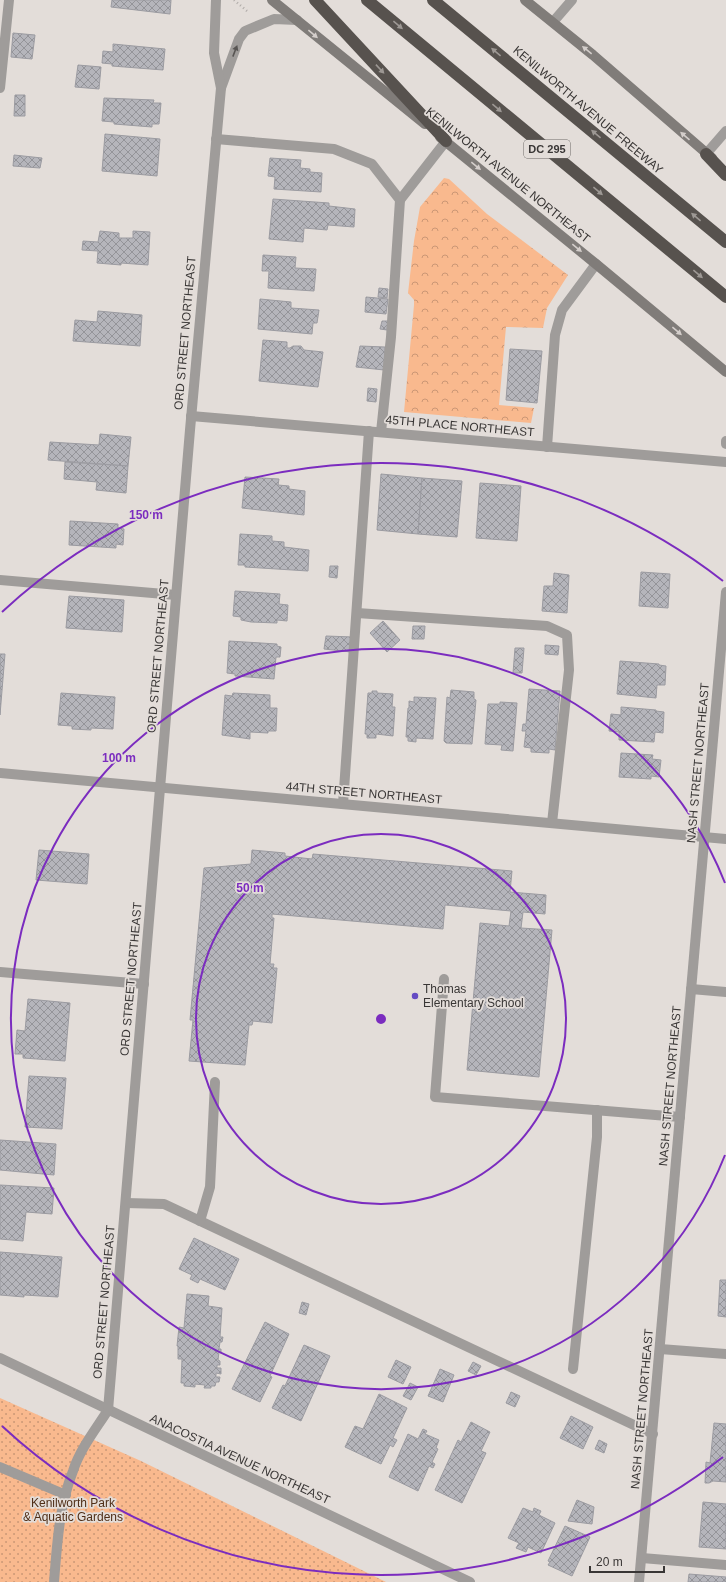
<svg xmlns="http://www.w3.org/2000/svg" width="726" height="1582" font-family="Helvetica,sans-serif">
<defs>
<pattern id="forest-crowns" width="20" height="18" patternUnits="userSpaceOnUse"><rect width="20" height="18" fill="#f9b98e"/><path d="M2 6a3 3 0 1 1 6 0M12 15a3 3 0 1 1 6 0" fill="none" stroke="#cb9775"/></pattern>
<pattern id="park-dots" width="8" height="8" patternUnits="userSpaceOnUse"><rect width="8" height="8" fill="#f9b98e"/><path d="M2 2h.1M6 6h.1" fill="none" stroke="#cb9775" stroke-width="1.8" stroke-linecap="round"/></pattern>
<pattern id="building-cross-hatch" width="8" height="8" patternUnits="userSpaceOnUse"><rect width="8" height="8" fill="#b5b5bb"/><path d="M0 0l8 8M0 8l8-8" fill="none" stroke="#949499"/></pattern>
</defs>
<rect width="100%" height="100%" fill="#e3ddd9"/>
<path fill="url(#forest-crowns)" d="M444 178 449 179 487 214 568 275 547 308 543 328 506 327 499 405 534 408 531 423 404 412 414 305V300L408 293 414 241 420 207Z"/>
<path fill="url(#park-dots)" d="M0 1398 141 1461 386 1582H0Z"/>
<g fill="url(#building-cross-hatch)" stroke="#9b9ba1">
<path d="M112 0H171L170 14 111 7Z"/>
<path d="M13 33 35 35 32 59 11 57Z"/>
<path d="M113 44 165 49 163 70 112 66V64L102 63 103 51 113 52Z"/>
<path d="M78 65 101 67 99 89 75 87Z"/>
<path d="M15 95H25V116H14Z"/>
<path d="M104 98 154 100 153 103H161L159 124H152V127L114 124V122L102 121Z"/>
<path d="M105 134 160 139 157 176 102 171Z"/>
<path d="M14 155 42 158 40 168 13 166Z"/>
<path d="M270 158 301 160 300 168 310 169V172L322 173 321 192 274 189 275 177 268 176Z"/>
<path d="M273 199 329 203V206L355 209 354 227 328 225 327 230 304 228 303 242 269 239Z"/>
<path d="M100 231 119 233V238H133V231L150 232 148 265 121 263V265L97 263 98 251 82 250 83 241 98 242Z"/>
<path d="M263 255 296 257 295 268 316 269 314 291 268 288 269 271H262Z"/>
<path d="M379 288 388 289 387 298 378 297Z"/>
<path d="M366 297 388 299 386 314 365 312Z"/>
<path d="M260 299 291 302V308L319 310 317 323H313L312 334 258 329Z"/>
<path d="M98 311 142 315 140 346 73 341 75 320 97 322Z"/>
<path d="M382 321H388L387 330 380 329Z"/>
<path d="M263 340 287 342V348H290L293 346H301L304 350 323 352 318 387 259 381Z"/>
<path d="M360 346 385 347 384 370 356 367Z"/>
<path d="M510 349 542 351 537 403 506 400Z"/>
<path d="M368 388 377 389 376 402 367 401Z"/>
<path d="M100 434 131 437 128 466 48 460 50 442 99 445Z"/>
<path d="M65 462 128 466 126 493 96 490 97 482 64 479Z"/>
<path d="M381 474 422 478 418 534 377 530Z"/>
<path d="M245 477 279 479 278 485 289 486V489L305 491 304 515 242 508Z"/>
<path d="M422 478 462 481 457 537 418 534Z"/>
<path d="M480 483 521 486 517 541 476 538Z"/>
<path d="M70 521 118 524V528L124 529 123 545 116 544V548L69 545Z"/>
<path d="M240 534 272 536V541L284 542V547L309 550 308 571 245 567V565H238Z"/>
<path d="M330 566H338L337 578 329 577Z"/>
<path d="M641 572 670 574 668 608 639 606Z"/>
<path d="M554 573 569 575 567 613 542 611 544 586H553Z"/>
<path d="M235 591 280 594 279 604 288 605 287 621 277 620V623L251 622 241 620V617L233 616Z"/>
<path d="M69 596 124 600 122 632 66 628Z"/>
<path d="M383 621 400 640 387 652 370 633Z"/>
<path d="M413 626H425L424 639H412Z"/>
<path d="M326 636 353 637 351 652 324 649Z"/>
<path d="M229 641 277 644V646L281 647 280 657H276L274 679 235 676V674L227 673Z"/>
<path d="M545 645 559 646 558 655 545 654Z"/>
<path d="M515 648H524L522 673H513Z"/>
<path d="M0 654H5L0 715Z"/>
<path d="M620 661 659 664V665L666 666 665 685H657L656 698 617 694Z"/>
<path d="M529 689 560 691 555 750 549 749V753L531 752V748L524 747 526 731H522L523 724H526Z"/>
<path d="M451 690 474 692V699L476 700 472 744 446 743 444 741 447 697 450 698Z"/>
<path d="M372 691H377V693L393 694 392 707H395L393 736 376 734V738H367V734H365L368 693H372Z"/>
<path d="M61 693 115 697 113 729 91 728V730L72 729V726L58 725Z"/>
<path d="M233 693 270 695V708H277L276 731H268V733L250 732V739L222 735 225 695 232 696Z"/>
<path d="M414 697 436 698 433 739 416 738V742L408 741V737H406L408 708H409V701L414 702Z"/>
<path d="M500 702 517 703 513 751 501 750 502 745 485 744 488 704H500Z"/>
<path d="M621 707 656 710V711L664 712 663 733 655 732 654 742 619 740V732L609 731 611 714 621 715Z"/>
<path d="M621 753 653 755 652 759 661 760 659 777 651 776V779L619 777Z"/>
<path d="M39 850 89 854 87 884 36 880Z"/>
<path d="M252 850 285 853V856L312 859 313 854 512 871 510 892 546 895 545 914 523 912 521 928 552 930 539 1077 467 1070 480 923 509 926 511 911 445 905 443 929 272 914V918H274L270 964H274L273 968H277L272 1023 253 1021 252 1025H249L245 1065 189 1061 193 1020H190L204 868 251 864Z"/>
<path d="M28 999 70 1003 65 1061 23 1058V1054H15L17 1030 25 1031Z"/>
<path d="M29 1076 66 1078 62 1129 25 1127Z"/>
<path d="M0 1140 56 1144 54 1175 0 1170Z"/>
<path d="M0 1185 54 1188 52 1214 26 1212 23 1241 0 1239Z"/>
<path d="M194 1238 239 1259 225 1290 200 1279 198 1283 190 1279 192 1275 179 1269Z"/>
<path d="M0 1252 62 1257 58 1297 24 1295V1297L0 1295Z"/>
<path d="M720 1280H726V1317L718 1316Z"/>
<path d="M187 1294 209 1296 208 1306 222 1308 220 1337H223L222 1342H220L219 1349H221V1353L219 1352 218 1360 220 1361V1365H217V1368H221V1374L216 1373V1377H220L219 1382H216L215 1386H211V1388H204L205 1385 195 1384V1387L184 1386V1383H181L182 1359H178V1346H177L179 1327 184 1328Z"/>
<path d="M302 1302 309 1304 306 1315 299 1313Z"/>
<path d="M265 1322 289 1334 270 1376 272 1377 260 1402 232 1389Z"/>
<path d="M304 1345 330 1356 301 1421 272 1408 283 1385 285 1386Z"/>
<path d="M396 1360 411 1367 403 1384 388 1377Z"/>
<path d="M473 1362 481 1366 476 1375 468 1371Z"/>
<path d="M440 1369 454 1375 443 1402 428 1396Z"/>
<path d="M410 1383 418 1387 411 1400 403 1396Z"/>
<path d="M511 1392 520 1396 515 1407 506 1403Z"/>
<path d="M379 1394 407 1408 393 1438 397 1440 393 1447 390 1445 381 1464 345 1447 355 1426 363 1429Z"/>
<path d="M571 1416 593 1427 583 1449 560 1438Z"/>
<path d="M471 1422 490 1432 481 1451 486 1453 462 1503 435 1490 458 1440 461 1442Z"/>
<path d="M714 1423 726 1424V1482L713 1481 709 1483H705L706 1462 710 1463Z"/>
<path d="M423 1429 427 1431 425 1434 439 1440 436 1448 438 1449 432 1462 435 1464 433 1468 429 1466 418 1491 389 1477 408 1434 418 1439Z"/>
<path d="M599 1440 607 1444 604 1453 595 1449Z"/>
<path d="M577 1500 594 1507 592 1524 568 1521Z"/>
<path d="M703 1502 726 1504V1549L699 1547Z"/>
<path d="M523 1508 533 1512 534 1508 541 1511 539 1515 555 1523 541 1553 528 1547 526 1552 516 1548 519 1543 508 1538Z"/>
<path d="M565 1526 590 1537 572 1576 548 1565 550 1562 548 1561Z"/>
<path d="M689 1574 726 1577V1582H688Z"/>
</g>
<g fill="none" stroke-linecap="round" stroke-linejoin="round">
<path stroke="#afaaa7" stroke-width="2.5" stroke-dasharray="1 3" stroke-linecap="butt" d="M234 0 247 11"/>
<g stroke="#9f9c9a" stroke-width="10">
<path d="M553 22 572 0"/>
<path d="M0 88 9 0"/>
<path d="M216 139 334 149 372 164 400 200 391 337 381 432"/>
<path d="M400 200 446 141"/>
<path d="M547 447 555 335 562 310 596 264"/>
<path d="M0 580 176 595"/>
<path d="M357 613 547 626 567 635 569 670 552 823"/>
<path d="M343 804 369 431"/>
<path d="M0 972 144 984"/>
<path d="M444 979 435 1097 680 1117"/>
<path d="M691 989 726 992"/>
<path d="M126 1203 164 1204 653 1434"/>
<path d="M200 1221 210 1187 215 1082"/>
<path d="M573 1369 597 1137V1110"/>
<path d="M0 1467 66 1495"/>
<path d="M642 1558 726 1565"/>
<path d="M54 1582C57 1545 59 1506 73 1471 80 1449 96 1429 108 1410"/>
</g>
<g stroke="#9f9c9a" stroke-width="10">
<path d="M221 88 239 39 245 31 274 19 297 20"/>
<path d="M706 154 726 131"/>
<path d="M191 416 726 462"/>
<path d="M726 441V444"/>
<path d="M0 773 726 839"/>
<path d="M660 1349 726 1354"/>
<path d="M0 1358 470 1582"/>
<path d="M108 1410 190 430 221 88 214 53 216 0"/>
<path d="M639 1582 726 592"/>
</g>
<g stroke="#807c79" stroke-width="10">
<path d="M272 0 425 124"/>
<path d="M525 0 593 55 712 158"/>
<path d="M440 137 596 264 726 372"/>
</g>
<g stroke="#57524e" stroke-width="12">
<path d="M315 0 446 141"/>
<path d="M367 0 726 297"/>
<path d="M433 0 726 242"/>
<path d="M706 154 726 175"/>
</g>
</g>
<defs><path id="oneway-solid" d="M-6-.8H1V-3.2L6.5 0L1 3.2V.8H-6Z"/></defs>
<g fill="#9d9894">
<use href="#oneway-solid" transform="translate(398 25) rotate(40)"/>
<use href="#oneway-solid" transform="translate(496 52) rotate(-140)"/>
<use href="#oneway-solid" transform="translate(380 69) rotate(47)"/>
<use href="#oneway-solid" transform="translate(497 108) rotate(40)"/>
<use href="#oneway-solid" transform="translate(596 134) rotate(-140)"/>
<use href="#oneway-solid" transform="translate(598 191) rotate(40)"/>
<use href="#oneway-solid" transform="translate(696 217) rotate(-140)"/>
<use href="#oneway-solid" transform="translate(698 274) rotate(40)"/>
</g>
<g fill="#d4cecb">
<use href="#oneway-solid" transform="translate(313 34) rotate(40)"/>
<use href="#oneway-solid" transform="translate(587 50) rotate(-141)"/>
<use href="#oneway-solid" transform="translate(685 136) rotate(-139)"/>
<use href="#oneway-solid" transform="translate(476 166) rotate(39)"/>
<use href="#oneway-solid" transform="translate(577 248) rotate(39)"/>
<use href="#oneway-solid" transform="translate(677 331) rotate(40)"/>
</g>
<use fill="#585553" href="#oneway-solid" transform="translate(235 51) rotate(-69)"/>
<g fill="none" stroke="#7b2cbf" stroke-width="2">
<circle cx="381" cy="1019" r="185"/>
<path d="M725 1155A370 370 0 1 1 725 883"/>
<path d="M723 1457A556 556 0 0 1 2 1426M2 612A556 556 0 0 1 723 581"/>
</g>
<circle fill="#644ac3" stroke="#e3ddd9" stroke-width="1.5" cx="415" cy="996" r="4"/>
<g text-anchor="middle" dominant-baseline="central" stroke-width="3.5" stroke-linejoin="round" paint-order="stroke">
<rect fill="#e3ddd9" stroke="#6c6866" stroke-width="1" x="524" y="140" width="46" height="18" rx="3"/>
<g font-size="11" font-weight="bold" fill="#393635">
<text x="547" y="149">DC 295</text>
</g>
<g font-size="12" fill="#393635" stroke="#e3ddd9">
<text transform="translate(588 110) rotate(40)">KENILWORTH AVENUE FREEWAY</text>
<text transform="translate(508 175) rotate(39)">KENILWORTH AVENUE NORTHEAST</text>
<text transform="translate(185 333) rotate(-85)">ORD STREET NORTHEAST</text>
<text transform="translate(460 426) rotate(5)">45TH PLACE NORTHEAST</text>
<text transform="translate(158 656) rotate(-85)">ORD STREET NORTHEAST</text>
<text transform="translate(698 763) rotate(-85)">NASH STREET NORTHEAST</text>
<text transform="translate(364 793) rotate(5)">44TH STREET NORTHEAST</text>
<text transform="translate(131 979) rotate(-85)">ORD STREET NORTHEAST</text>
<text transform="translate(670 1086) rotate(-85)">NASH STREET NORTHEAST</text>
<text transform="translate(104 1302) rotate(-85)">ORD STREET NORTHEAST</text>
<text transform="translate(642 1409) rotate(-85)">NASH STREET NORTHEAST</text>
<text transform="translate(240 1459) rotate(25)">ANACOSTIA AVENUE NORTHEAST</text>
</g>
<g font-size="12" fill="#393635" stroke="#e3ddd9" text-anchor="start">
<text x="423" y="989">Thomas<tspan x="423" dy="14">Elementary School</tspan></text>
</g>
<g font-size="12" fill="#502f18" stroke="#e3ddd9">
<text x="73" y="1503">Kenilworth Park<tspan x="73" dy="14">&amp; Aquatic Gardens</tspan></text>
</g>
</g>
<circle cx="381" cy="1019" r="6" fill="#7b2cbf" stroke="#e3ddd9" stroke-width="2"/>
<g font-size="12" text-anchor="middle" font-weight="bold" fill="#7b2cbf" stroke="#e3ddd9" stroke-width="3.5" stroke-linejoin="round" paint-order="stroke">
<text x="146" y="519">150 m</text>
<text x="119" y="762">100 m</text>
<text x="250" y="892">50 m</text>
</g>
<path d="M590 1566v6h74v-6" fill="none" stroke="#393635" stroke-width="2"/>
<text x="596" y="1566" font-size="12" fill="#393635" stroke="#e3ddd9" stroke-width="3" paint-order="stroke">20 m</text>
</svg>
